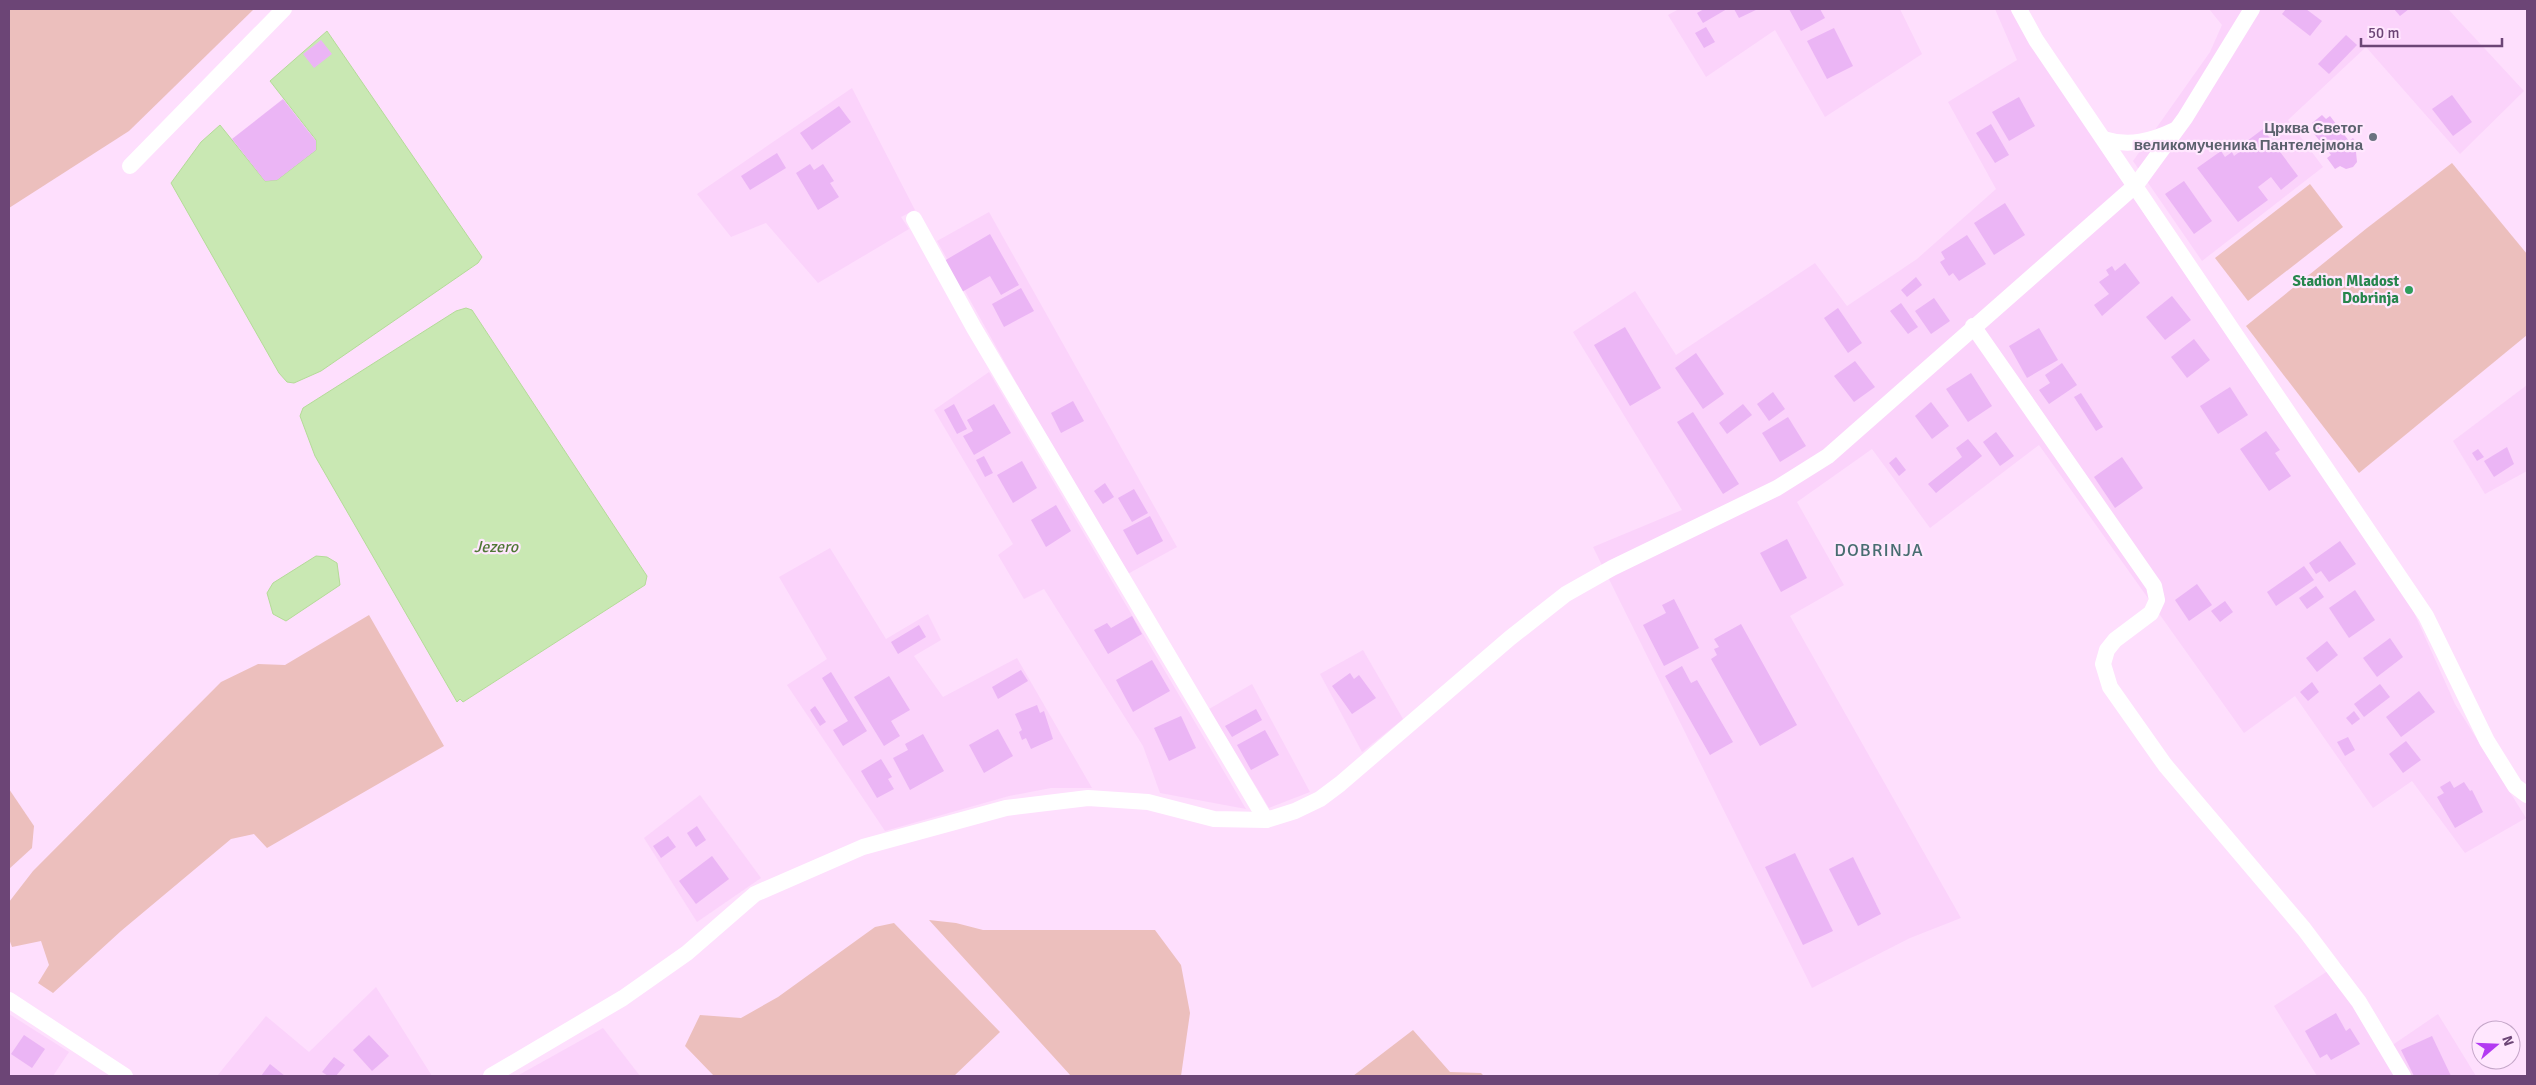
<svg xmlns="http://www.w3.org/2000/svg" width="2536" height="1085" font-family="Signika,sans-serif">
<rect width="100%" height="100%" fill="#fedffd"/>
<g fill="#fbd3fb">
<path d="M1679 9H1900L1922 54 1825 117 1775 30 1706 77 1668 15Z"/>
<path d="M1995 9H2010L2115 171 2412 608 2455 704 2526 818 2465 853 2412 781 2373 808 2295 696 2244 733 2039 445 1930 528 1872 449 1797 502 1844 585 1790 616 1961 918 1910 938 1812 988 1593 547 1682 510 1573 332 1635 291 1676 355 1815 263 1847 306 1917 259 1996 189 1948 102 2017 60Z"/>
<path d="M2209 9H2448L2524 91 2460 154 2366 47 2288 120 2323 167 2202 261 2133 161 2210 52 2222 25Z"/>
<path d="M852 88 915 210 901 217 909 229 818 283 766 223 731 237 697 194Z"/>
<path d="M989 212 1177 547 1124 576 937 241Z"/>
<path d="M989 372 1246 809 1160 793 1143 746 1044 589 1024 599 998 555 1013 544 934 410Z"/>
<path d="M2527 385V471L2485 494 2453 441Z"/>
<path d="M830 548 886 639 928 614 941 640 914 656 943 697 1017 658 1092 788H1051L1009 796 885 831 787 685 827 659 779 577Z"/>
<path d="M1363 650 1403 719 1362 752 1320 674Z"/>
<path d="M1252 684 1310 792 1269 808 1209 709Z"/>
<path d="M700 795 761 878 697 922 644 838Z"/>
<path d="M2340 963 2391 1046 2438 1014 2476 1076H2317L2274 1006Z"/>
<path d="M376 987 432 1076H217L266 1016 309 1052Z"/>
<path d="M9 1014 69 1052 53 1076H9Z"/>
<path d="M603 1028 640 1076H517Z"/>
</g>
<g fill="#ecbfbd">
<path d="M9 9H254L129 131 9 208Z"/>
<path d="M2452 163 2527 254V335L2359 473 2246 326 2367 228Z"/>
<path d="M2310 184 2343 227 2248 301 2215 258Z"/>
<path d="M369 615 444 746 267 848 254 834 231 839 121 931 53 993 38 983 49 965 41 941 12 947 9 939V902L33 871 221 682 258 664 285 665Z"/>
<path d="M9 789 34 826 32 848 9 869Z"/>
<path d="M929 920 956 923 983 930H1155L1181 965 1190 1013 1181 1076H1071Z"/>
<path d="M894 923 1000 1032 954 1076H714L685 1046 700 1015 741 1018 778 997 875 927Z"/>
<path d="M1413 1030 1450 1072 1481 1073 1484 1076H1353Z"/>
</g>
<g fill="#c9e8b3" stroke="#b4db98">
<path d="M327 31 482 257 478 263 321 371 294 383 287 382 279 373 171 183 201 142 220 125 265 181 277 180 316 150V140L270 81Z"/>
<path d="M466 308 472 310 647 576 645 585 463 702 460 699 457 702 315 456 300 416 303 408 456 311Z"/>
<path d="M316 556 327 557 337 563 340 585 286 621 273 614 267 593 273 583Z"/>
</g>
<g fill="#ebb5f5">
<path d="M1704 9H1727L1703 23 1697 13Z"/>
<path d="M1734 9H1758L1739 18Z"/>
<path d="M1789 9H1820L1825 18 1801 31Z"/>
<path d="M2286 9H2306L2322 21 2310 36 2282 14Z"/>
<path d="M2394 9H2409L2400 16Z"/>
<path d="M1706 27 1715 42 1704 48 1695 33Z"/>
<path d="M1834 28 1853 66 1827 79 1807 41Z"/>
<path d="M2346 35 2357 45 2329 74 2318 64Z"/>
<path d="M321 40 332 54 314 68 303 54Z"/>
<path d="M2452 95 2472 122 2453 136 2432 109Z"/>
<path d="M2019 97 2035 126 2009 141 1992 112Z"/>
<path d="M283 99 316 141V150L277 180 265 181 232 139Z"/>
<path d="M839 106 851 122 812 150 800 133Z"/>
<path d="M2322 115 2326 119 2330 116 2349 141 2353 138 2361 149 2356 152 2357 162 2353 167 2346 169 2340 166 2335 169 2327 158 2331 155 2311 130 2315 127 2312 123Z"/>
<path d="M1991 124 2009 155 1995 163 1976 133Z"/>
<path d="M2263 129 2298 176 2281 190 2271 177 2258 187 2268 200 2238 222 2197 168 2221 151 2225 157 2232 152 2234 156 2250 144 2247 141Z"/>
<path d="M777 153 786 168 750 190 741 176Z"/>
<path d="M810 164 814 170 823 164 834 181 830 183 839 197 818 210 796 173Z"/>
<path d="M2184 181 2212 221 2194 234 2165 194Z"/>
<path d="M2005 203 2025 235 1994 255 1974 223Z"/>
<path d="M990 234 1019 285 1001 295 990 276 962 292 944 261Z"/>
<path d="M1967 235 1986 264 1959 281 1953 273 1949 276 1940 262 1945 259 1941 252Z"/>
<path d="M2125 263 2140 283 2102 316 2094 305 2109 294 2099 282 2109 275 2106 270 2112 266 2115 271Z"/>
<path d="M1916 277 1922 285 1907 297 1901 290Z"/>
<path d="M1021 288 1034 311 1004 327 992 304Z"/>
<path d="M2172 296 2191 320 2165 340 2146 317Z"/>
<path d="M1934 298 1950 321 1931 334 1915 311Z"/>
<path d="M1901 303 1918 327 1908 334 1890 311Z"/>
<path d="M1838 308 1862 343 1848 353 1824 318Z"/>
<path d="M1625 327 1661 388 1630 406 1594 345Z"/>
<path d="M2039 328 2058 360 2027 378 2009 346Z"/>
<path d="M2194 339 2210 360 2187 378 2171 357Z"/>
<path d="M1696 353 1724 394 1703 409 1675 368Z"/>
<path d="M1855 361 1875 387 1854 402 1834 376Z"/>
<path d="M2062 363 2077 385 2049 404 2039 390 2050 383 2045 375Z"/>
<path d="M1971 373 1992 406 1968 422 1946 389Z"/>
<path d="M2230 387 2248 415 2218 434 2200 406Z"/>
<path d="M1773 392 1785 409 1769 421 1757 404Z"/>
<path d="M2081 393 2103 427 2096 431 2074 397Z"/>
<path d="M1073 401 1084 421 1061 433 1051 413Z"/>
<path d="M1931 402 1949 426 1932 439 1915 416Z"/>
<path d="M954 404 967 429 957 434 944 410Z"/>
<path d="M994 404 1011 433 974 455 963 436 973 431 967 420Z"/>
<path d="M1743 404 1752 415 1727 434 1719 423Z"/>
<path d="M1693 412 1739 484 1723 494 1677 422Z"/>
<path d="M1788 417 1806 446 1780 462 1762 433Z"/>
<path d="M2266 431 2280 450 2275 453 2291 476 2269 491 2240 449Z"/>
<path d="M1996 432 2014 456 2000 466 1983 442Z"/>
<path d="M1968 439 1982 456 1936 493 1928 484 1962 457 1956 448Z"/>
<path d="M2507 447 2514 464 2494 477 2484 461Z"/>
<path d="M2478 449 2484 457 2477 461 2472 453Z"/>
<path d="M984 456 993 473 985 477 976 460Z"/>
<path d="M1896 457 1906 470 1899 476 1889 463Z"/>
<path d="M2122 457 2143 488 2115 508 2094 477Z"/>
<path d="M1022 461 1037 488 1013 503 997 475Z"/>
<path d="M1105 483 1114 497 1103 504 1094 491Z"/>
<path d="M1134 489 1148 513 1132 522 1118 498Z"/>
<path d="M1056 505 1071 531 1046 547 1031 520Z"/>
<path d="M1150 516 1163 541 1137 555 1123 530Z"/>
<path d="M1787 539 1807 578 1781 592 1760 553Z"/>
<path d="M2340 541 2356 564 2329 582 2321 571 2316 574 2309 563Z"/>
<path d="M2304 566 2314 580 2276 606 2267 592Z"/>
<path d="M2197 584 2212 605 2189 621 2175 600Z"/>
<path d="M2316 586 2324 597 2307 609 2299 598Z"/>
<path d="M2355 590 2375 620 2349 638 2329 608Z"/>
<path d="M1674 599 1699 648 1664 666 1643 625 1666 613 1662 605Z"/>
<path d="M2225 601 2233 612 2220 622 2211 611Z"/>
<path d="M1132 616 1142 634 1108 654 1094 630 1107 623 1111 628Z"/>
<path d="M1741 624 1797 725 1760 746 1711 659 1717 655 1714 649 1719 647 1714 639Z"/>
<path d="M919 625 926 637 898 654 891 642Z"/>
<path d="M2390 638 2403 657 2377 677 2363 658Z"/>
<path d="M2327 641 2338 655 2317 672 2306 658Z"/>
<path d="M1152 660 1170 691 1133 712 1116 680Z"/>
<path d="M1682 666 1691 683 1697 680 1733 742 1710 755 1665 676Z"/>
<path d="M1021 670 1028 681 998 699 992 687Z"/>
<path d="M831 672 867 731 843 746 833 730 848 721 822 678Z"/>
<path d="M1350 673 1354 679 1359 675 1376 698 1352 714 1332 686Z"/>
<path d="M889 676 910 710 891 721 900 736 884 746 854 697Z"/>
<path d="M2312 682 2319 692 2308 701 2300 692Z"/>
<path d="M2380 684 2390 697 2364 717 2354 704Z"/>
<path d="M2419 691 2435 712 2401 737 2386 717Z"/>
<path d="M1037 705 1040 713 1044 711 1053 739 1031 749 1026 738 1022 740 1019 732 1022 730 1015 714Z"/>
<path d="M815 706 826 722 820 726 810 710Z"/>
<path d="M1256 709 1262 720 1232 737 1225 726Z"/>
<path d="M2354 711 2360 719 2352 725 2346 718Z"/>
<path d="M1181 716 1196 748 1169 761 1154 728Z"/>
<path d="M998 729 1013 756 984 773 969 745Z"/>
<path d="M1265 730 1279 755 1251 770 1237 745Z"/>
<path d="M923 734 944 771 910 790 893 758 908 750 905 744Z"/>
<path d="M2348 737 2355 750 2345 756 2337 742Z"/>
<path d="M2406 741 2421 760 2403 773 2389 754Z"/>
<path d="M881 759 892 777 888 779 894 789 877 798 861 771Z"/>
<path d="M2450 781 2454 788 2464 782 2470 791 2472 790 2483 812 2455 828 2437 797 2444 793 2440 787Z"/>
<path d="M697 826 706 840 696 847 687 833Z"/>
<path d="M668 836 676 847 661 858 653 846Z"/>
<path d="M1795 853 1833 931 1803 945 1765 867Z"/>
<path d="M712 856 729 879 696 904 679 881Z"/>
<path d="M1853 857 1881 914 1858 926 1829 869Z"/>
<path d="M2336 1013 2346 1031 2350 1028 2360 1044 2331 1060 2327 1054 2320 1058 2305 1031Z"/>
<path d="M24 1035 45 1049 32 1068 11 1054Z"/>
<path d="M369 1035 389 1056 372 1071 353 1050Z"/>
<path d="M2432 1036 2451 1076H2414L2401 1050Z"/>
<path d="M334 1057 345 1065 336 1076H328L322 1072Z"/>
<path d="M270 1064 285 1076H261Z"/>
</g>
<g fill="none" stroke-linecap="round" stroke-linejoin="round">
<g stroke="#fff" stroke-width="16">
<path d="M2019 9 2036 40 2426 616 2487 741 2515 786 2527 795"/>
<path d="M2104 139C2129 147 2152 141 2175 130"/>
<path d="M130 166 284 9"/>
<path d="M914 219 974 328 1266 820"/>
<path d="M1973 326 2154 586 2157 600 2151 613 2115 640 2107 650 2103 664 2110 687 2165 765 2304 929 2359 1002 2403 1076"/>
<path d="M9 1000 125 1076"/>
<path d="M491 1076 623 998 687 953 755 894 863 847 1006 808 1088 798 1148 802 1214 819 1266 820 1295 811 1320 799 1340 784 1510 638 1566 594 1612 568 1777 488 1828 456 2136 185 2185 118 2252 9"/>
</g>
</g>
<circle fill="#6b7280" stroke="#ffe7fe" stroke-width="2" cx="2373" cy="137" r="5"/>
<circle fill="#2e9e5b" stroke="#ffe7fe" stroke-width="2" cx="2409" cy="290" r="5"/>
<g text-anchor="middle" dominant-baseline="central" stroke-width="4.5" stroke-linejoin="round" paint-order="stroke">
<g font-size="15" font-weight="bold" fill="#5b616d" stroke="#ffe7fe" text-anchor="end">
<text x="2363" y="128">Црква Светог<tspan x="2363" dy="17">великомученика Пантелејмона</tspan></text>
</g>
<g font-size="15" font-weight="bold" fill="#27864d" stroke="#ffe7fe" text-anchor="end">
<text x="2399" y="281">Stadion Mladost<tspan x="2399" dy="17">Dobrinja</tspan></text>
</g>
<g font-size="16" font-style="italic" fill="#4f7635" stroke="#ffe7fe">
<text x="496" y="547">Jezero</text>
</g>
<g font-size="18" letter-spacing="1" fill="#486d71" stroke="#ffe7fe">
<text x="1879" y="550">DOBRINJA</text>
</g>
</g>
<rect width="2536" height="1085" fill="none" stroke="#6c4576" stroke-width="20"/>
<g transform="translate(2496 1045) rotate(71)"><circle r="24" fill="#ffe7fe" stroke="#c4a6c8"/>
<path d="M0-4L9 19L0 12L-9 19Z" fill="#b33af2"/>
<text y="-8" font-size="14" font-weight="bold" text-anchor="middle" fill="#6c4576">N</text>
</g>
<path d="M2361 38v8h141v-8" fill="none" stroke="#6c4576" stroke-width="2.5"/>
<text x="2368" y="38" font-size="15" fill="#6c4576" stroke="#ffe7fe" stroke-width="4" paint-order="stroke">50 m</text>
</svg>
